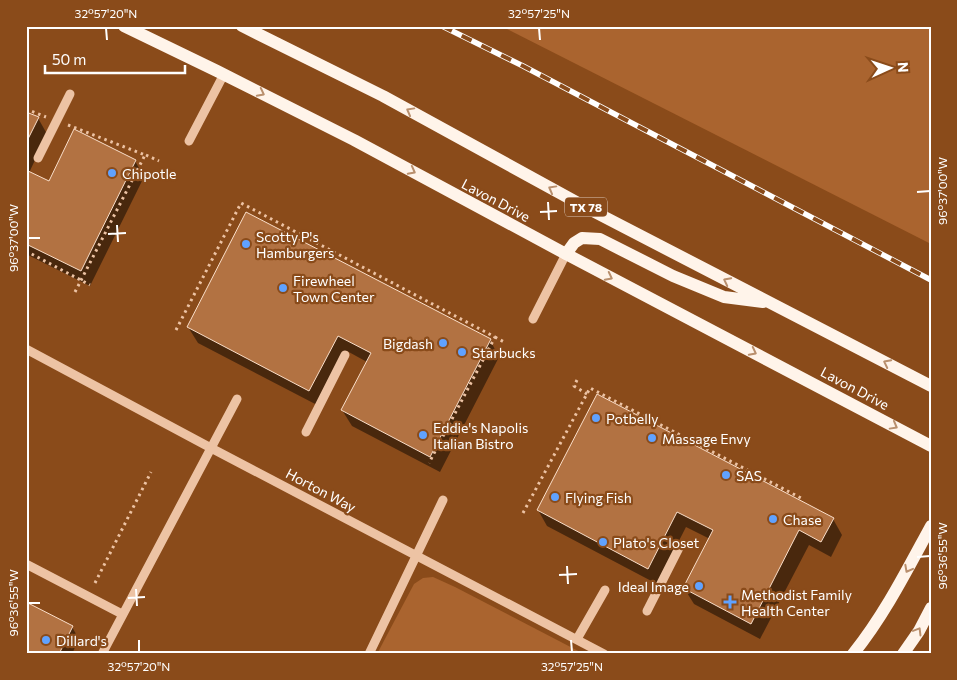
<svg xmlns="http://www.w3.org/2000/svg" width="957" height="680" font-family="Commissioner,sans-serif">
<rect width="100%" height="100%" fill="#8a4b1a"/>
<g fill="#aa642f">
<path d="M501 26H931V244Z"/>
<path d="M433 577 455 587 584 654H377L414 584 423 578Z"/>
</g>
<g fill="#0007">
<path d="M26 114 38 118 47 134 29 173 49 183 135 161 144 177 90 286 26 254Z"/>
<path d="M188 327 490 340 499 357 440 472 352 426 342 410 367 362 347 351 319 406 198 343Z"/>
<path d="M597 396 833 519 842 535 831 557 809 545 760 639 694 604 684 588 710 539 686 527 657 584 547 526 538 510Z"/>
<path d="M72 627 79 639 72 654H26Z"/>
</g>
<g fill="#b27242" stroke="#fadec9">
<path d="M26 112 39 117 26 143Z"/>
<path d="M74 129 136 160 81 271 26 244V170L49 181Z"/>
<path d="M246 212 491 339 430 457 341 410 371 353 338 336 309 391 187 327Z"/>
<path d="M597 394 834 518 821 542 799 530 751 624 683 588 713 530 677 512 648 569 537 510Z"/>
<path d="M26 602 73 626 59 654H26Z"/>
</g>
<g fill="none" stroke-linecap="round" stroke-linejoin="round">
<g stroke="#edc3a4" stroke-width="3" stroke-dasharray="2.5 4" stroke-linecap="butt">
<path d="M26 109 46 117"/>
<path d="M68 125 145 155 74 294"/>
<path d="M146 155 159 161"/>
<path d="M26 251 90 285"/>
<path d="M176 330 241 203 495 337 429 463"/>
<path d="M495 337 506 343"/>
<path d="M577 380 574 386 587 394"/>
<path d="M523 513 590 388 801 498"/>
<path d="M95 583 151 472"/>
</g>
<g stroke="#edc3a4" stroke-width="9">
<path d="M189 141 224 74"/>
<path d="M38 158 70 94"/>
<path d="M533 319 566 254"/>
<path d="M26 349 211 448 604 654"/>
<path d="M306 432 345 355"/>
<path d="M26 564 122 614"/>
<path d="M647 611 680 546"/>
<path d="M577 639 605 590"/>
<path d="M102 654 237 399"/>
<path d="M369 654 443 500"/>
</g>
<g stroke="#fff4ea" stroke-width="12">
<path d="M124 26 217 71 354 140 566 254 931 446"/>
<path d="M242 26 383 96 589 209 931 386"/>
<path d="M566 254 574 243 582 238 600 239 673 276 724 297 763 302"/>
<path d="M853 654C885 614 907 570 931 526"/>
<path d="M903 654 919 631 931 608"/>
</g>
<defs>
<path id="rail" d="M442 26 523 66 931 280"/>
</defs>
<use href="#rail" stroke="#fff" stroke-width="5.5"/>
<use href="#rail" stroke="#8a4b1a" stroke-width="4" stroke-dasharray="11" stroke-linecap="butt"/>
</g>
<defs><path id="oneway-chevron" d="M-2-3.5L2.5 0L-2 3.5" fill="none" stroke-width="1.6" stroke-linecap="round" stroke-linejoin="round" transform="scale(1.25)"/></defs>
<g stroke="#b98f6d">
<use href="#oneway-chevron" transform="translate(261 93) rotate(27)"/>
<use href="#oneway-chevron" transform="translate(410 111) rotate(-151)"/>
<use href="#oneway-chevron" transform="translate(412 171) rotate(28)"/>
<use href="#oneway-chevron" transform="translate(552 189) rotate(-151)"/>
<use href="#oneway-chevron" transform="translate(609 277) rotate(27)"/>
<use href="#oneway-chevron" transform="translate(727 281) rotate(-153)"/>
<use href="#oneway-chevron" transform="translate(753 352) rotate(27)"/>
<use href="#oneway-chevron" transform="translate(887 363) rotate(-153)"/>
<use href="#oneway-chevron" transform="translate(894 426) rotate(29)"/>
<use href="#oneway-chevron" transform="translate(908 569) rotate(118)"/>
<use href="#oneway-chevron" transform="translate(918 631) rotate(-59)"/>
</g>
<path fill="none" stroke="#fff" stroke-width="2" d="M106 28 107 40M539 28 540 40M917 192 930 191M548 202 549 220M540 212 557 211M117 225 118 242M108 234 126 233M28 238H40M917 557 930 556M567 566 568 584M559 575 577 574M136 589 137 606M128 598 145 597M28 603H40M139 640V652M571 640 572 652"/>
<g fill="#60a2ff" stroke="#8a4b1a" stroke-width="2">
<circle cx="112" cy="173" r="5"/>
<circle cx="246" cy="244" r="5"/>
<circle cx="283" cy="288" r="5"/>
<circle cx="443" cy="343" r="5"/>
<circle cx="462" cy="352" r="5"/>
<circle cx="596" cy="418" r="5"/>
<circle cx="423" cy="435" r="5"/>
<circle cx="652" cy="438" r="5"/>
<circle cx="726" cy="475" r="5"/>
<circle cx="555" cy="497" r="5"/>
<circle cx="773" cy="519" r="5"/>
<circle cx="603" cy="542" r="5"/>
<circle cx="699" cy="586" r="5"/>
<path d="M727.5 594.5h5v5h5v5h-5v5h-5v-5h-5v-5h5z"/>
<circle cx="46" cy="640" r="5"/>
</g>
<g text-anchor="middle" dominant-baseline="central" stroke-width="4.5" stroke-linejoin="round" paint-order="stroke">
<rect fill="#8a4b1a" stroke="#dcc9ba" stroke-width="1" x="565" y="197.5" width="42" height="19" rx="4"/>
<g font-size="12" font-weight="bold" fill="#fff">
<text x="586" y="207">TX 78</text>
</g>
<g font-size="14" fill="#fff" stroke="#8a4b1a" text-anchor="start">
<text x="122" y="173">Chipotle</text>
<text x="256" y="236">Scotty P's<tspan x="256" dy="16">Hamburgers</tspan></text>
<text x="293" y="280">Firewheel<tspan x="293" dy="16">Town Center</tspan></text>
<text x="433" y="343" text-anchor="end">Bigdash</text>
<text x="472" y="352">Starbucks</text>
<text x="606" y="418">Potbelly</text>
<text x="433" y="427">Eddie's Napolis<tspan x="433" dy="16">Italian Bistro</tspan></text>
<text x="662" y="438">Massage Envy</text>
<text x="736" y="475">SAS</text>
<text x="565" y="497">Flying Fish</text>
<text x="783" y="519">Chase</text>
<text x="613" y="542">Plato's Closet</text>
<text x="689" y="586" text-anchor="end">Ideal Image</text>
<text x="741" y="594">Methodist Family<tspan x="741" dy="16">Health Center</tspan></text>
<text x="56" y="640">Dillard's</text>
</g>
<g font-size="14" fill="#fff" stroke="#8a4b1a">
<text transform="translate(496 200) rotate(28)">Lavon Drive</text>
<text transform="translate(855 388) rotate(28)">Lavon Drive</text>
<text transform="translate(321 490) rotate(28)">Horton Way</text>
</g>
</g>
<rect width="957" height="680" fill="none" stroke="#8a4b1a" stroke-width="55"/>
<g transform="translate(890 68) rotate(87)" stroke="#8a4b1a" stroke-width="4" paint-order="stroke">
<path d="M0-4L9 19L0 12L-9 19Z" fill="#ffffff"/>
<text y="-8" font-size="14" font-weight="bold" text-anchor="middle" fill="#ffffff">N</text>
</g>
<path d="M45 65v8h140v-8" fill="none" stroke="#ffffff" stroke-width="2.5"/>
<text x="52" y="65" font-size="15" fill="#ffffff" stroke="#8a4b1a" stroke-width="4" paint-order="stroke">50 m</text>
<rect x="28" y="28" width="902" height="624" fill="none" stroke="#fff" stroke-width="2"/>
<g font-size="12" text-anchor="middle" fill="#fff">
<text x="106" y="18">32°57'20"N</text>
<text x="539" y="18">32°57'25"N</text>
<text transform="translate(943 191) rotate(-90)" y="4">96°37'00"W</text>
<text transform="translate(14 238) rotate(-90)" y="4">96°37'00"W</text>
<text transform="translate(943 556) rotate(-90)" y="4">96°36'55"W</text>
<text transform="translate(14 603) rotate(-90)" y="4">96°36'55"W</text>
<text x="139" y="671">32°57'20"N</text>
<text x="572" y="671">32°57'25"N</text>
</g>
</svg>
